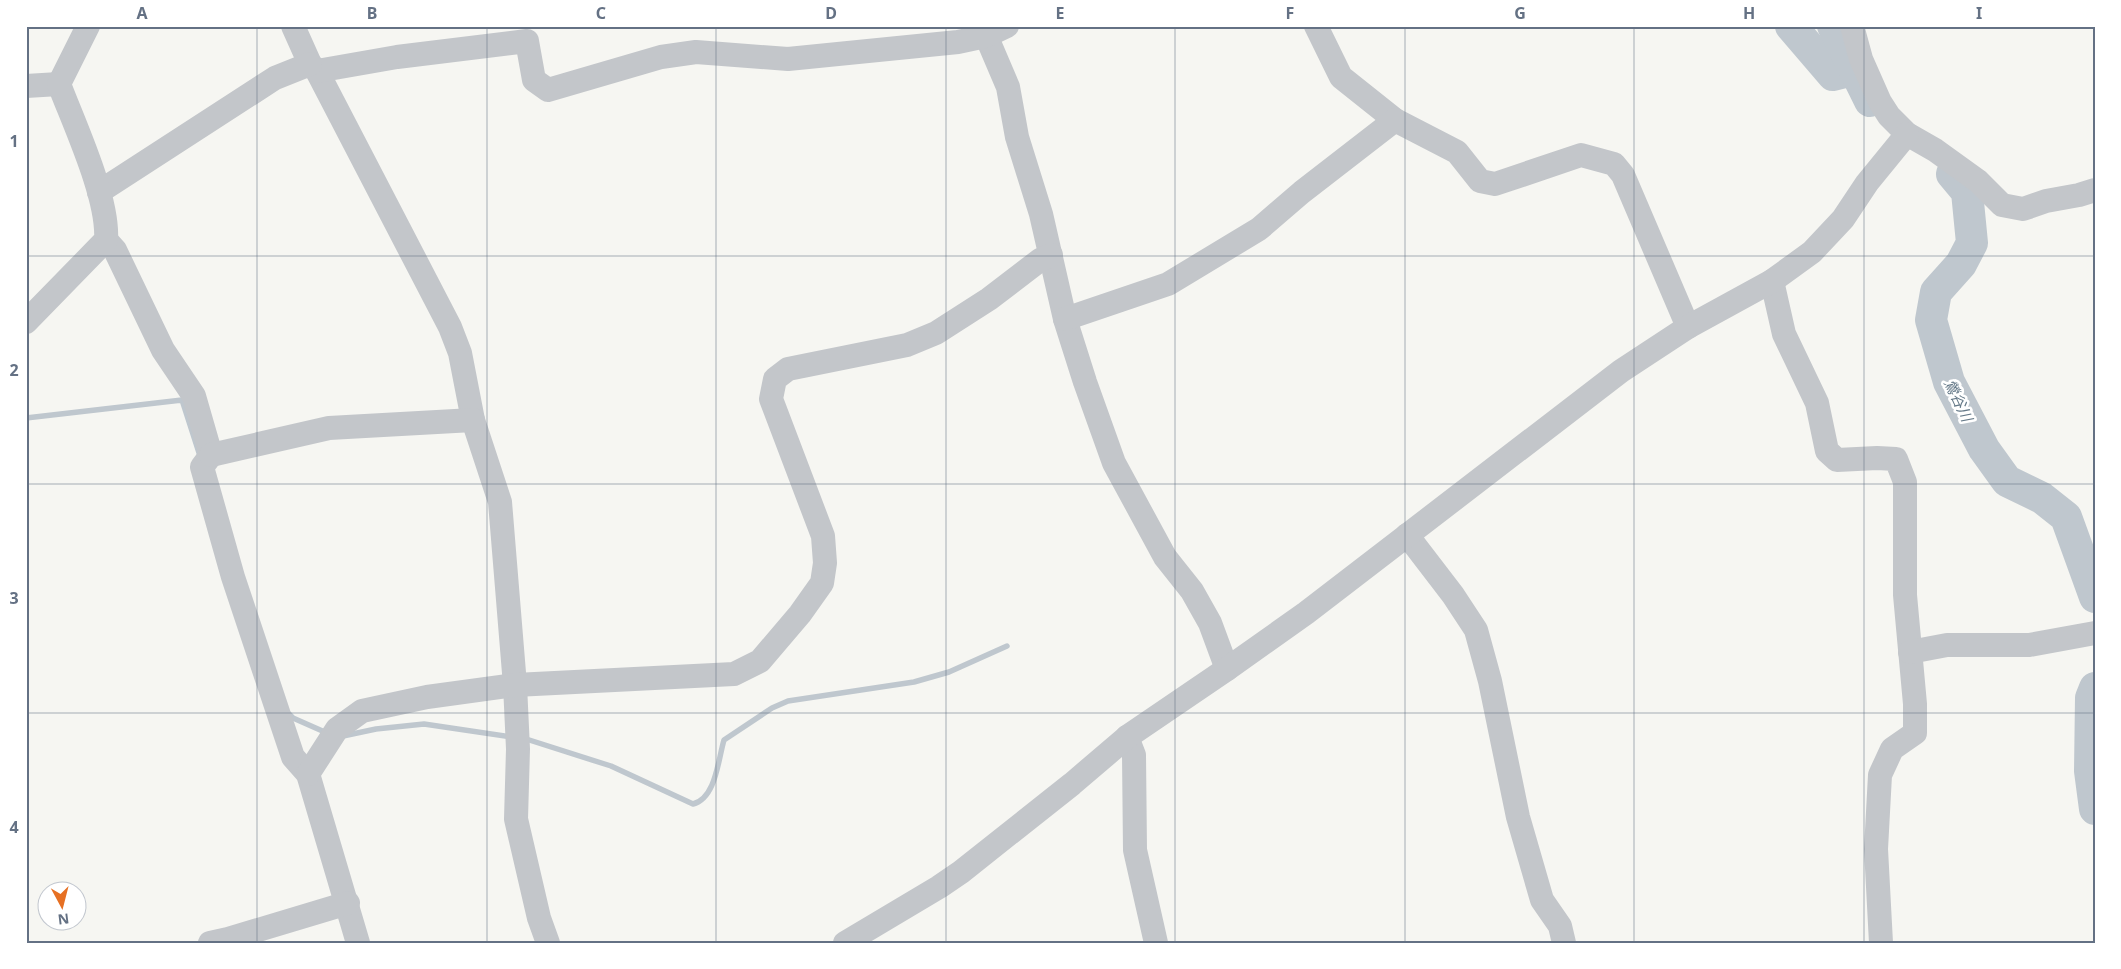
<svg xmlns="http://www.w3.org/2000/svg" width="2121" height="969" font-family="'Noto Sans','Noto Sans JP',sans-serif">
<rect width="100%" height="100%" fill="#f6f6f2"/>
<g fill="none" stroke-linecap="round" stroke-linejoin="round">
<g stroke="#bfc7ce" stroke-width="5.5">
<path d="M26 418 182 400 201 459"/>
<path d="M289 714 293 718 327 733"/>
<path d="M343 736 376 729 424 724 512 737"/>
<path d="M523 738 611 766 693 804C716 798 718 760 724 740L772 708 788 701 914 682 949 672 1007 646"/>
<path d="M2093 792 2095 791"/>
</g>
<g stroke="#bfc7ce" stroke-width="32">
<path d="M1791 26 1833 75 1853 70"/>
<path d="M1833 26 1870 101"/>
<path d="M1952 174 1967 192 1972 243 1961 264 1936 292 1931 320 1949 382 1984 449 2007 481 2042 498 2066 517 2095 597"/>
<path d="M2095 688 2091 698 2090 771 2095 809"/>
</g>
<g stroke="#c3c6ca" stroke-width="24">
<path d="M293 26 310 64 317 71 450 327 460 353 473 420 500 502 515 685 518 749 516 819 539 918 548 943"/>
<path d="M982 26 1008 87 1017 137 1041 214 1065 319 1085 382 1114 463 1165 557 1192 591 1210 623 1227 669"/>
<path d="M1316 26 1341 77 1395 120 1457 152 1480 181 1495 184 1581 155 1614 164 1623 175 1688 327"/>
<path d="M1852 26 1861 59 1880 102 1889 116 1907 134 1935 150 1978 181 2002 205 2023 209 2046 201 2079 195 2095 190"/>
<path d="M317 71 397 57 527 41 534 80 548 90 661 57 696 52 788 59 958 42 986 36 1007 26"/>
<path d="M26 86 59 84"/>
<path d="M99 192 275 78 310 64"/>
<path d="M106 240 115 250 163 350 194 396 211 455 202 467 233 577 293 757 308 774 358 943"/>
<path d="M1772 281 1784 334 1817 403 1827 451 1837 460 1877 458 1896 459 1905 482V595L1915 704V733L1892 749 1880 775 1876 849 1881 943"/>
<path d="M1065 319 1168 284 1259 229 1302 192 1395 120"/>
<path d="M26 322 106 240C109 198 74 124 59 84L88 26"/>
<path d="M211 455 329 428 473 420"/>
<path d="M1407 535 1453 595 1476 630 1490 681 1518 817 1542 900 1560 926 1564 943"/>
<path d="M1910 652 1947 645H2029L2095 633"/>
<path d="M1127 737 1134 755 1135 850 1156 943"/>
<path d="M308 774 337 729 362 711 427 697 515 685 734 674 760 661 800 614 822 583 825 563 823 536 771 399 775 379 788 369 907 345 936 333 989 299 1040 260 1051 255"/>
<path d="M210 943 228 939 348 903"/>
<path d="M845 943 939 887 961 872 1072 784 1127 737 1227 669 1306 613 1621 371 1688 327 1772 281 1812 252 1843 219 1867 183 1907 134"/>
</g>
</g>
<path fill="none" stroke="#647184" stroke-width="1" stroke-opacity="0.55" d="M257 26V943M487 26V943M716 26V943M946 26V943M1175 26V943M1405 26V943M1634 26V943M1864 26V943M26 256H2095M26 484H2095M26 713H2095"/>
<g text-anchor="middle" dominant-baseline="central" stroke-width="5" stroke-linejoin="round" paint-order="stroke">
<g font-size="15" font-style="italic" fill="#657988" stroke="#fff">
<text transform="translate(1959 400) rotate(65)">鶯谷川</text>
</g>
</g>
<rect width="2121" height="969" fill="none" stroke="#ffffff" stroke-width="55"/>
<g transform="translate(62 906) rotate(173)"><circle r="24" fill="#ffffff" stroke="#c1c6ce"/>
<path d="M0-4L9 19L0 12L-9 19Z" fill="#e67023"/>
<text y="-8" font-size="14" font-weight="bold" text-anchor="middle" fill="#647184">N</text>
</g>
<rect x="28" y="28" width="2066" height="914" fill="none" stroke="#647184" stroke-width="2"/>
<g font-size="16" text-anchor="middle" font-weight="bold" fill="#647184">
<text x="142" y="19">A</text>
<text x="372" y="19">B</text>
<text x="601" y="19">C</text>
<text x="831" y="19">D</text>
<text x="1060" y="19">E</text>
<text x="1290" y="19">F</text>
<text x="1520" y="19">G</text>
<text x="1749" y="19">H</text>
<text x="1979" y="19">I</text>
<text x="14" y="147">1</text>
<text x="14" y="376">2</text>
<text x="14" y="604">3</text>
<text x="14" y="833">4</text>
</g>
</svg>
